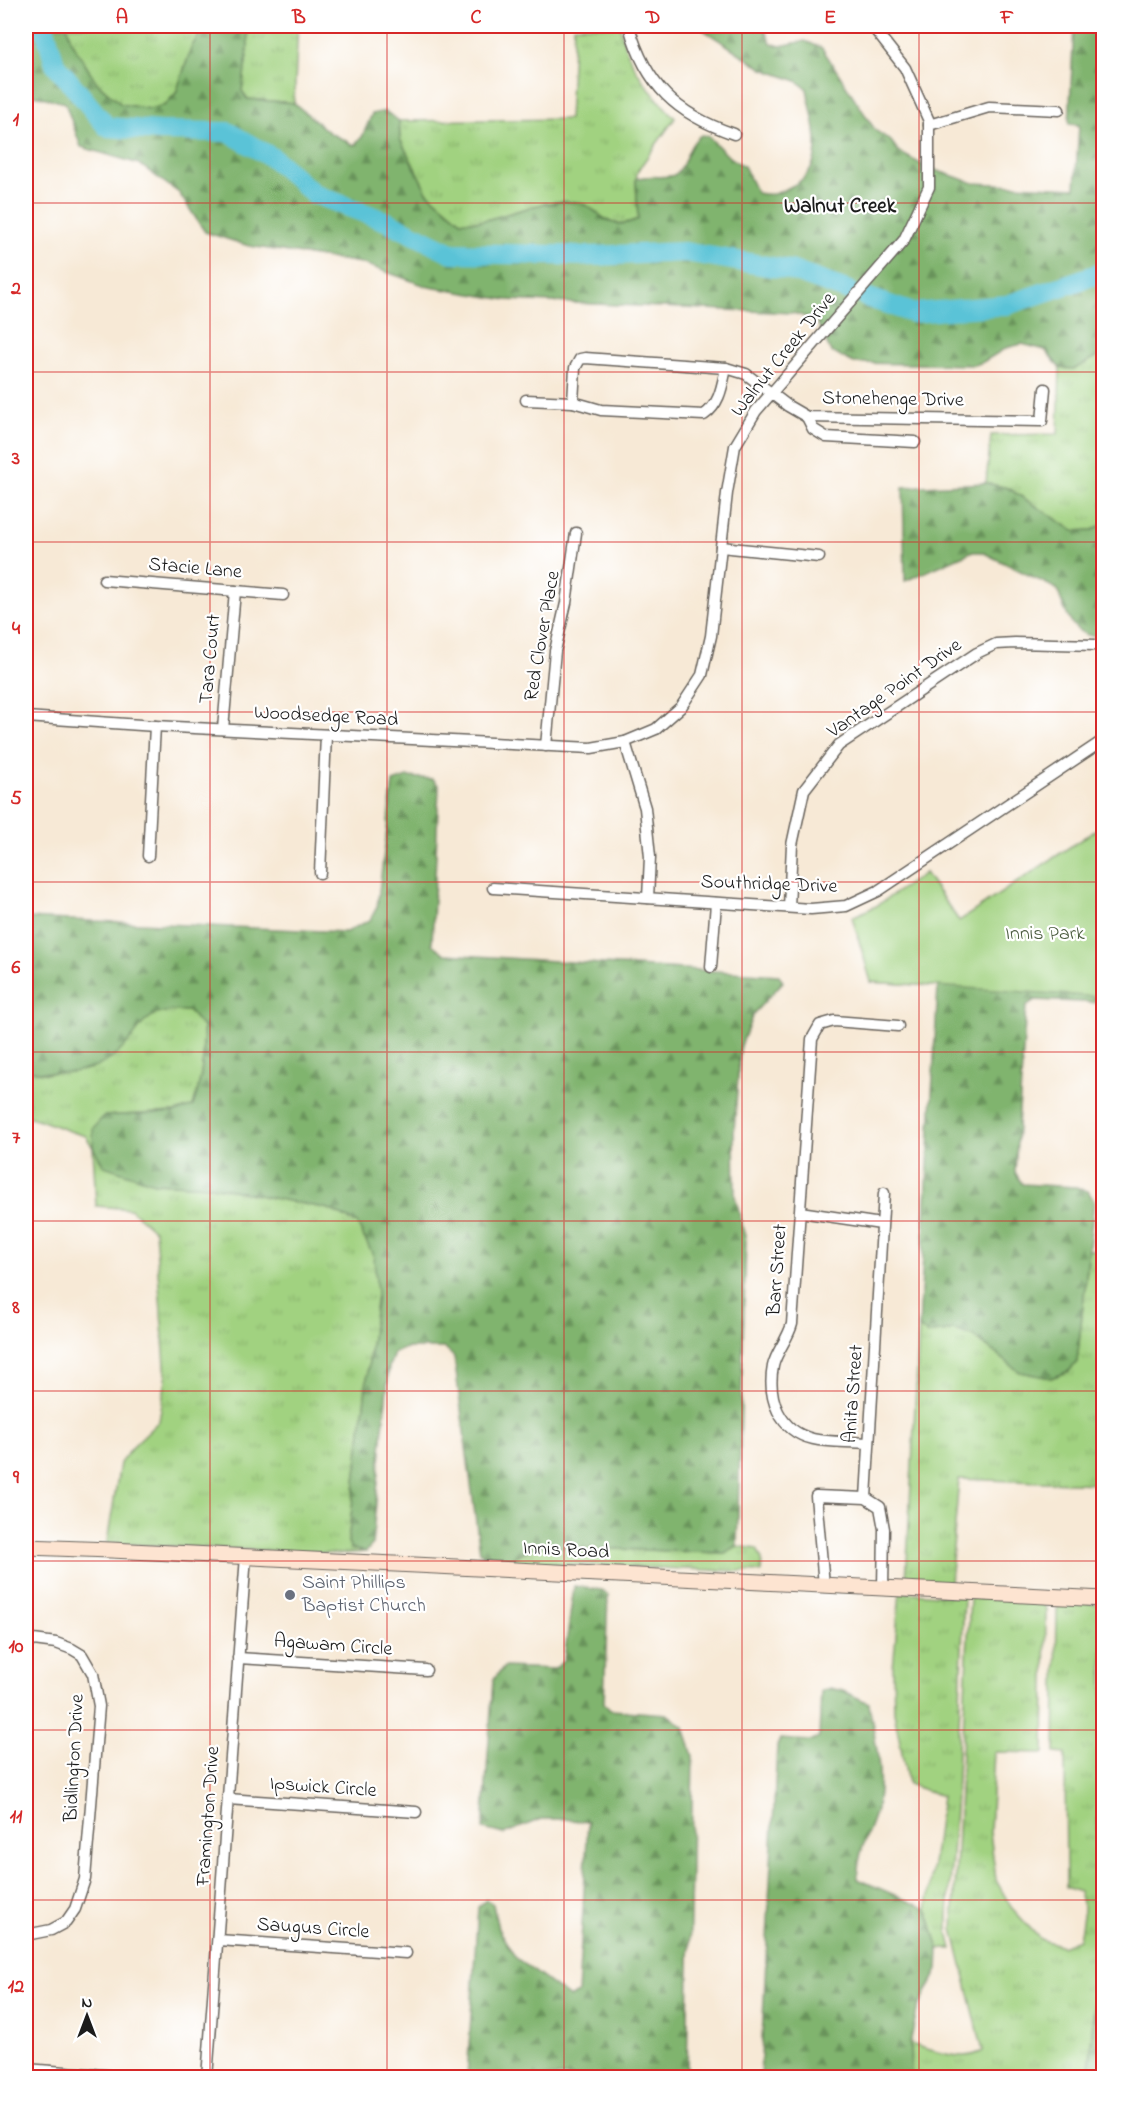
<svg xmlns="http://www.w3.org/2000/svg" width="1129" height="2103" font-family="'Indie Flower',sans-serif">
<defs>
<pattern id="grass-tufts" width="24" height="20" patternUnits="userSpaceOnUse" patternTransform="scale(1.5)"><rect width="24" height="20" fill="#a1d280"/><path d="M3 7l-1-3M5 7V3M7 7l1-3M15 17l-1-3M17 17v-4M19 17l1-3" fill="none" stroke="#8ab46e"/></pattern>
<pattern id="forest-firs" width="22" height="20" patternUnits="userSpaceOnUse" patternTransform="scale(1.5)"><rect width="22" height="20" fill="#80b46e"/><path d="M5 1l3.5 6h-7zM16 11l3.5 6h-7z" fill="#68925a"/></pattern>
</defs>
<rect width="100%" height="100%" fill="#fff"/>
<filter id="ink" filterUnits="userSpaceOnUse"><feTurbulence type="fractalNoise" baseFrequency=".0167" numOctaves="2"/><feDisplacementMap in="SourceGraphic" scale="12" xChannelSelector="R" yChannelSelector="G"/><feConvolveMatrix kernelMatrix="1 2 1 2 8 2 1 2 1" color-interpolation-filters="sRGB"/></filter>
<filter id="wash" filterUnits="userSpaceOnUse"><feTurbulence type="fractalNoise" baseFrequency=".008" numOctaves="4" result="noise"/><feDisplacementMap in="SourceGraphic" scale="24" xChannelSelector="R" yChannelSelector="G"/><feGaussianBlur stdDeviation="1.35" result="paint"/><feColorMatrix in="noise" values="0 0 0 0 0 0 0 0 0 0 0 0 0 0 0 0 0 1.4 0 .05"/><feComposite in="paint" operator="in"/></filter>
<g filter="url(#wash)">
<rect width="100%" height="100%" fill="#f7e9d6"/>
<g fill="url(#grass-tufts)" stroke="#5e774e" stroke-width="1.5">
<path d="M67 26H205L192 46 176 93 165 105 149 109 121 104 96 82 71 41Z"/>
<path d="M247 26H298L294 103 248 99 242 91 248 47Z"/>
<path d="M574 26H620C626 64 649 91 675 118L638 170 636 179 638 219C602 234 601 205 575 202 545 198 514 214 485 220 477 222 469 221 461 221L427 192 400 139 399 121 569 119Z"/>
<path d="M1103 353V524L1093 530 1074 531 1008 488 986 483 991 435 1058 434 1060 368 1075 369Z"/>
<path d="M170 1010 188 1011 203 1027C205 1055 202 1080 193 1106L176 1112 104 1116 93 1147 154 1183 211 1186 329 1209 357 1223 374 1257 377 1294 348 1542 351 1549 366 1552 342 1554 107 1543 120 1463 135 1444 159 1421 166 1379 155 1231 130 1209 96 1206 93 1148 86 1136C65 1131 47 1121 26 1116V1070L47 1074 117 1054 148 1017Z"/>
<path d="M1089 1250 1103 1251V1484L959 1479 950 1583 906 1581 919 1328 928 1334 954 1330 973 1336 1020 1372 1051 1378 1069 1371 1077 1362Z"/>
<path d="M535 1546 724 1553 737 1546 757 1549 762 1560 761 1572 505 1562Z"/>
<path d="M900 1592 964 1597 957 1779 948 1917V1932L952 1949H939L927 1909 942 1796 908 1784 894 1712 893 1668Z"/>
<path d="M970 1597 1043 1602 1046 1610 1044 1753 994 1752 990 1832 996 1880 1011 1907 1040 1939 1062 1946 1079 1939 1084 1910 1079 1892 1066 1887 1065 1754 1055 1753 1057 1609 1062 1602 1103 1604V1734L1094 1887 1100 1916 1089 2077H911L910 2044C932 2050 962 2063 983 2051L953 1929Z"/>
</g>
<g fill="url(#forest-firs)" stroke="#4e6845" stroke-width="1.5">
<path d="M26 26H67L71 41 96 82 121 104 150 109 165 105 176 93 192 46 205 26H247L248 47 242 91 247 99 294 103 330 133 354 145 362 137 372 114 385 111 399 121 400 139 427 192 461 221C469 221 477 222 485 220 514 214 545 198 575 202 601 205 602 235 638 219L636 179C649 174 664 179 674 175 686 169 686 145 701 135L708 136 729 157 744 166 757 193C774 196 777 194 792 186 830 167 813 123 807 89L797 81 763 69 702 29 701 26H763L771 43 780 46 805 41 822 48 875 130 891 141 899 152 926 167 974 183 1075 188 1079 125 1069 124 1074 26H1095V37L1104 65 1103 353 1075 369 1060 368 1045 350 1022 344 1006 348 983 362 975 365 854 363 831 352 816 320 793 313 507 300 429 287 361 263 249 246 205 232 179 193 139 164 81 147 65 103 26 93 28 48 26 39Z"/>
<path d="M986 483 1008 488 1074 531 1093 530 1103 524V637C1070 637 1067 615 1057 589L982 552H971L905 581 903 487Z"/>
<path d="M407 777 433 779 439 786 432 944 445 954 779 975 783 982 753 1014 740 1049 734 1131 735 1196 746 1240 737 1546 725 1553 535 1546 505 1562 487 1561 480 1552 454 1357 444 1348H406L394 1353 389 1367 372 1545 366 1552 351 1549 348 1542 377 1294 374 1257 357 1223 329 1209 212 1186 154 1183 104 1166 93 1148V1128L104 1116 176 1112 193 1106C202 1080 205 1055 203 1027L188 1011C139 1009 147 1026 118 1053 93 1076 56 1075 26 1070V918L346 932 370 920 377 907 393 782Z"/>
<path d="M1103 825V1003L1035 1000 1026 1006 1015 1172 1022 1184 1076 1187 1088 1191 1094 1201 1077 1362 1069 1371 1051 1378 1020 1372 973 1336 954 1330 928 1334 919 1328 938 986 871 982 873 965 925 873 959 921Z"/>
<path d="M574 1586 601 1590 608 1595 604 1703 610 1710 667 1714 684 1727 693 1756 687 2077H467L478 1907 486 1900 493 1904 498 1929 515 1957 570 1998 578 1993 588 1822 564 1819H541L504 1834 483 1829 493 1680 504 1667 555 1669 564 1660Z"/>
<path d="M830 1688 843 1691 869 1703C874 1736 884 1772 877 1806 871 1830 856 1853 858 1879L927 1909 939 1949 938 1970 917 2010 910 2044 911 2077H760L777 1746 780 1739 810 1741 819 1737 821 1691Z"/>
<path d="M1103 1734 1104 2077 1089 2078 1100 1916 1094 1887Z"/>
</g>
<path fill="#a1d280" stroke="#5e774e" stroke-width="1.5" d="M1103 825V997L871 982 852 917 876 906 925 873 959 921Z"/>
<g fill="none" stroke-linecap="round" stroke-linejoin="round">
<g stroke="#5ac3d7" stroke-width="20">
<path d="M44 26 55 64 107 127 159 131 228 132 273 158 314 194 388 222 452 253 593 256 685 252 790 270 849 291"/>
<path d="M866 297 913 313 1007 305 1104 272"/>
</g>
</g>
</g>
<g filter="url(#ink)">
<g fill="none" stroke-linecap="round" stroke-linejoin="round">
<defs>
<g id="street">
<path d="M629 26C646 86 676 114 734 134"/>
<path d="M929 125 989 107 1059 110"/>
<path d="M526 400 573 402 601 410 704 415C720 404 722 386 726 368"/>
<path d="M573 402 575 368 580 359 585 358 726 368 746 374 788 406 807 417 1042 421 1045 389"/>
<path d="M807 417 813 429 826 437 915 442"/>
<path d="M721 547 819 557"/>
<path d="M104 580 283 595"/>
<path d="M26 717 155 726 591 748 625 742 656 729 681 707 702 675 711 636 727 493 735 446 756 411 904 240 929 187V121L905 68 872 26"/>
<path d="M223 729 235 591"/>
<path d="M625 742 645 808 650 857 648 898"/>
<path d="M546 746 555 651 566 603 576 533"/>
<path d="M148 856 155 726"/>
<path d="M320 873 326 735"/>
<path d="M493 888 811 909 846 906 878 891 1104 740"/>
<path d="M789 907 792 845 804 790 839 745 977 653 996 644 1015 643 1095 645 1104 647"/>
<path d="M711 967 716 903"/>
<path d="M800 1212 881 1224"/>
<path d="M868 1443C850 1441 830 1443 813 1439 779 1431 767 1398 773 1366 776 1352 788 1339 792 1324L812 1039 820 1025 834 1021 898 1026"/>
<path d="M866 1498 884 1193"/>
<path d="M824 1585 816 1496 866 1498 880 1507 884 1529 883 1588"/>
<path d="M26 1639 56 1643 72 1649 82 1655 93 1674 99 1706 85 1879 75 1909 66 1922 51 1930 26 1935"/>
<path d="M238 1658 426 1670"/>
<path d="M228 1799 416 1812"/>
<path d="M218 1940 406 1953"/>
<path d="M26 2069 143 2078"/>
<path d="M207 2078 246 1556"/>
</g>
<path id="secondary" d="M26 1547 111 1550 1104 1599"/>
</defs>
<use href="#street" stroke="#69645d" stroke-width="13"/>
<use href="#secondary" stroke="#69645d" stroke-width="17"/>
<use href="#street" stroke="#fff" stroke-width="10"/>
<use href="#secondary" stroke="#fde4d1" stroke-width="15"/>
</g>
</g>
<path fill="none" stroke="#d62828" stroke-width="1.5" stroke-opacity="0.55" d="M210 26V2078M387 26V2078M564 26V2078M742 26V2078M919 26V2078M26 203H1104M26 372H1104M26 542H1104M26 712H1104M26 882H1104M26 1052H1104M26 1221H1104M26 1391H1104M26 1561H1104M26 1730H1104M26 1900H1104"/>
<circle fill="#6b7280" stroke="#fff" stroke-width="2" cx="290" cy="1595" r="6"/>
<g text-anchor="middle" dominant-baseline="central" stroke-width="4.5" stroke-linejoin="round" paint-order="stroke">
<g font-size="20" fill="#1c1c1c" stroke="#fff">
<text transform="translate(784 355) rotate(-51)">Walnut Creek Drive</text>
<text transform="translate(893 400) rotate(1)">Stonehenge Drive</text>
<text transform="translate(195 569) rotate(5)">Stacie Lane</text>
<text transform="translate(543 636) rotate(-80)">Red Clover Place</text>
<text transform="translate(211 659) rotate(-85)">Tara Court</text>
<text transform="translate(895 689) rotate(-35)">Vantage Point Drive</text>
<text transform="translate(326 717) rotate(3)">Woodsedge Road</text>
<text transform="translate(769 885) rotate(2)">Southridge Drive</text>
<text transform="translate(778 1270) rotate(-86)">Barr Street</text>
<text transform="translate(854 1394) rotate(-86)">Anita Street</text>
<text transform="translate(566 1551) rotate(3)">Innis Road</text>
<text transform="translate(333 1646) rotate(4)">Agawam Circle</text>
<text transform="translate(75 1758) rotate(-87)">Bidlington Drive</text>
<text transform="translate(323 1788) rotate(4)">Ipswick Circle</text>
<text transform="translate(209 1816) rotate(-86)">Framington Drive</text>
<text transform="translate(313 1929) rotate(4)">Saugus Circle</text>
</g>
<g font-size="20" fill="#4b5c3f" stroke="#fff">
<text x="1045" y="934">Innis Park</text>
</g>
<g font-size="20" fill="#5b616d" stroke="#fff" text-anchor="start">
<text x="302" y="1583">Saint Phillips<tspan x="302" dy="23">Baptist Church</tspan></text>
</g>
<g font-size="21" font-weight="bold" fill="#1c1c1c" stroke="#fff">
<text x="840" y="207">Walnut Creek</text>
</g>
</g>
<rect width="1129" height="2103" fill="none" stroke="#fff" stroke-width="66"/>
<g transform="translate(87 2016)" stroke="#ffffff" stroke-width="4.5" paint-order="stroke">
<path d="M0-4.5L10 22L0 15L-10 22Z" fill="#1c1c1c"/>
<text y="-9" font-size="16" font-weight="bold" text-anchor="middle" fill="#1c1c1c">N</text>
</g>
<rect x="33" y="33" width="1063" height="2037" fill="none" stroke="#d62828" stroke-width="2"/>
<g font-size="20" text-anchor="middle" font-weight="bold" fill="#d62828">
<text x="122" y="23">A</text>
<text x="299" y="23">B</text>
<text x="476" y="23">C</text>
<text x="653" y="23">D</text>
<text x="830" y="23">E</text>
<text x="1007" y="23">F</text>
<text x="16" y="125">1</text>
<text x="16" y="294">2</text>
<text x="16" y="464">3</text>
<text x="16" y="634">4</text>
<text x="16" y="804">5</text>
<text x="16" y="973">6</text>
<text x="16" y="1143">7</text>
<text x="16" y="1313">8</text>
<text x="16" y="1483">9</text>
<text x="16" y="1652">10</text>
<text x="16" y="1822">11</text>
<text x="16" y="1992">12</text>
</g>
</svg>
